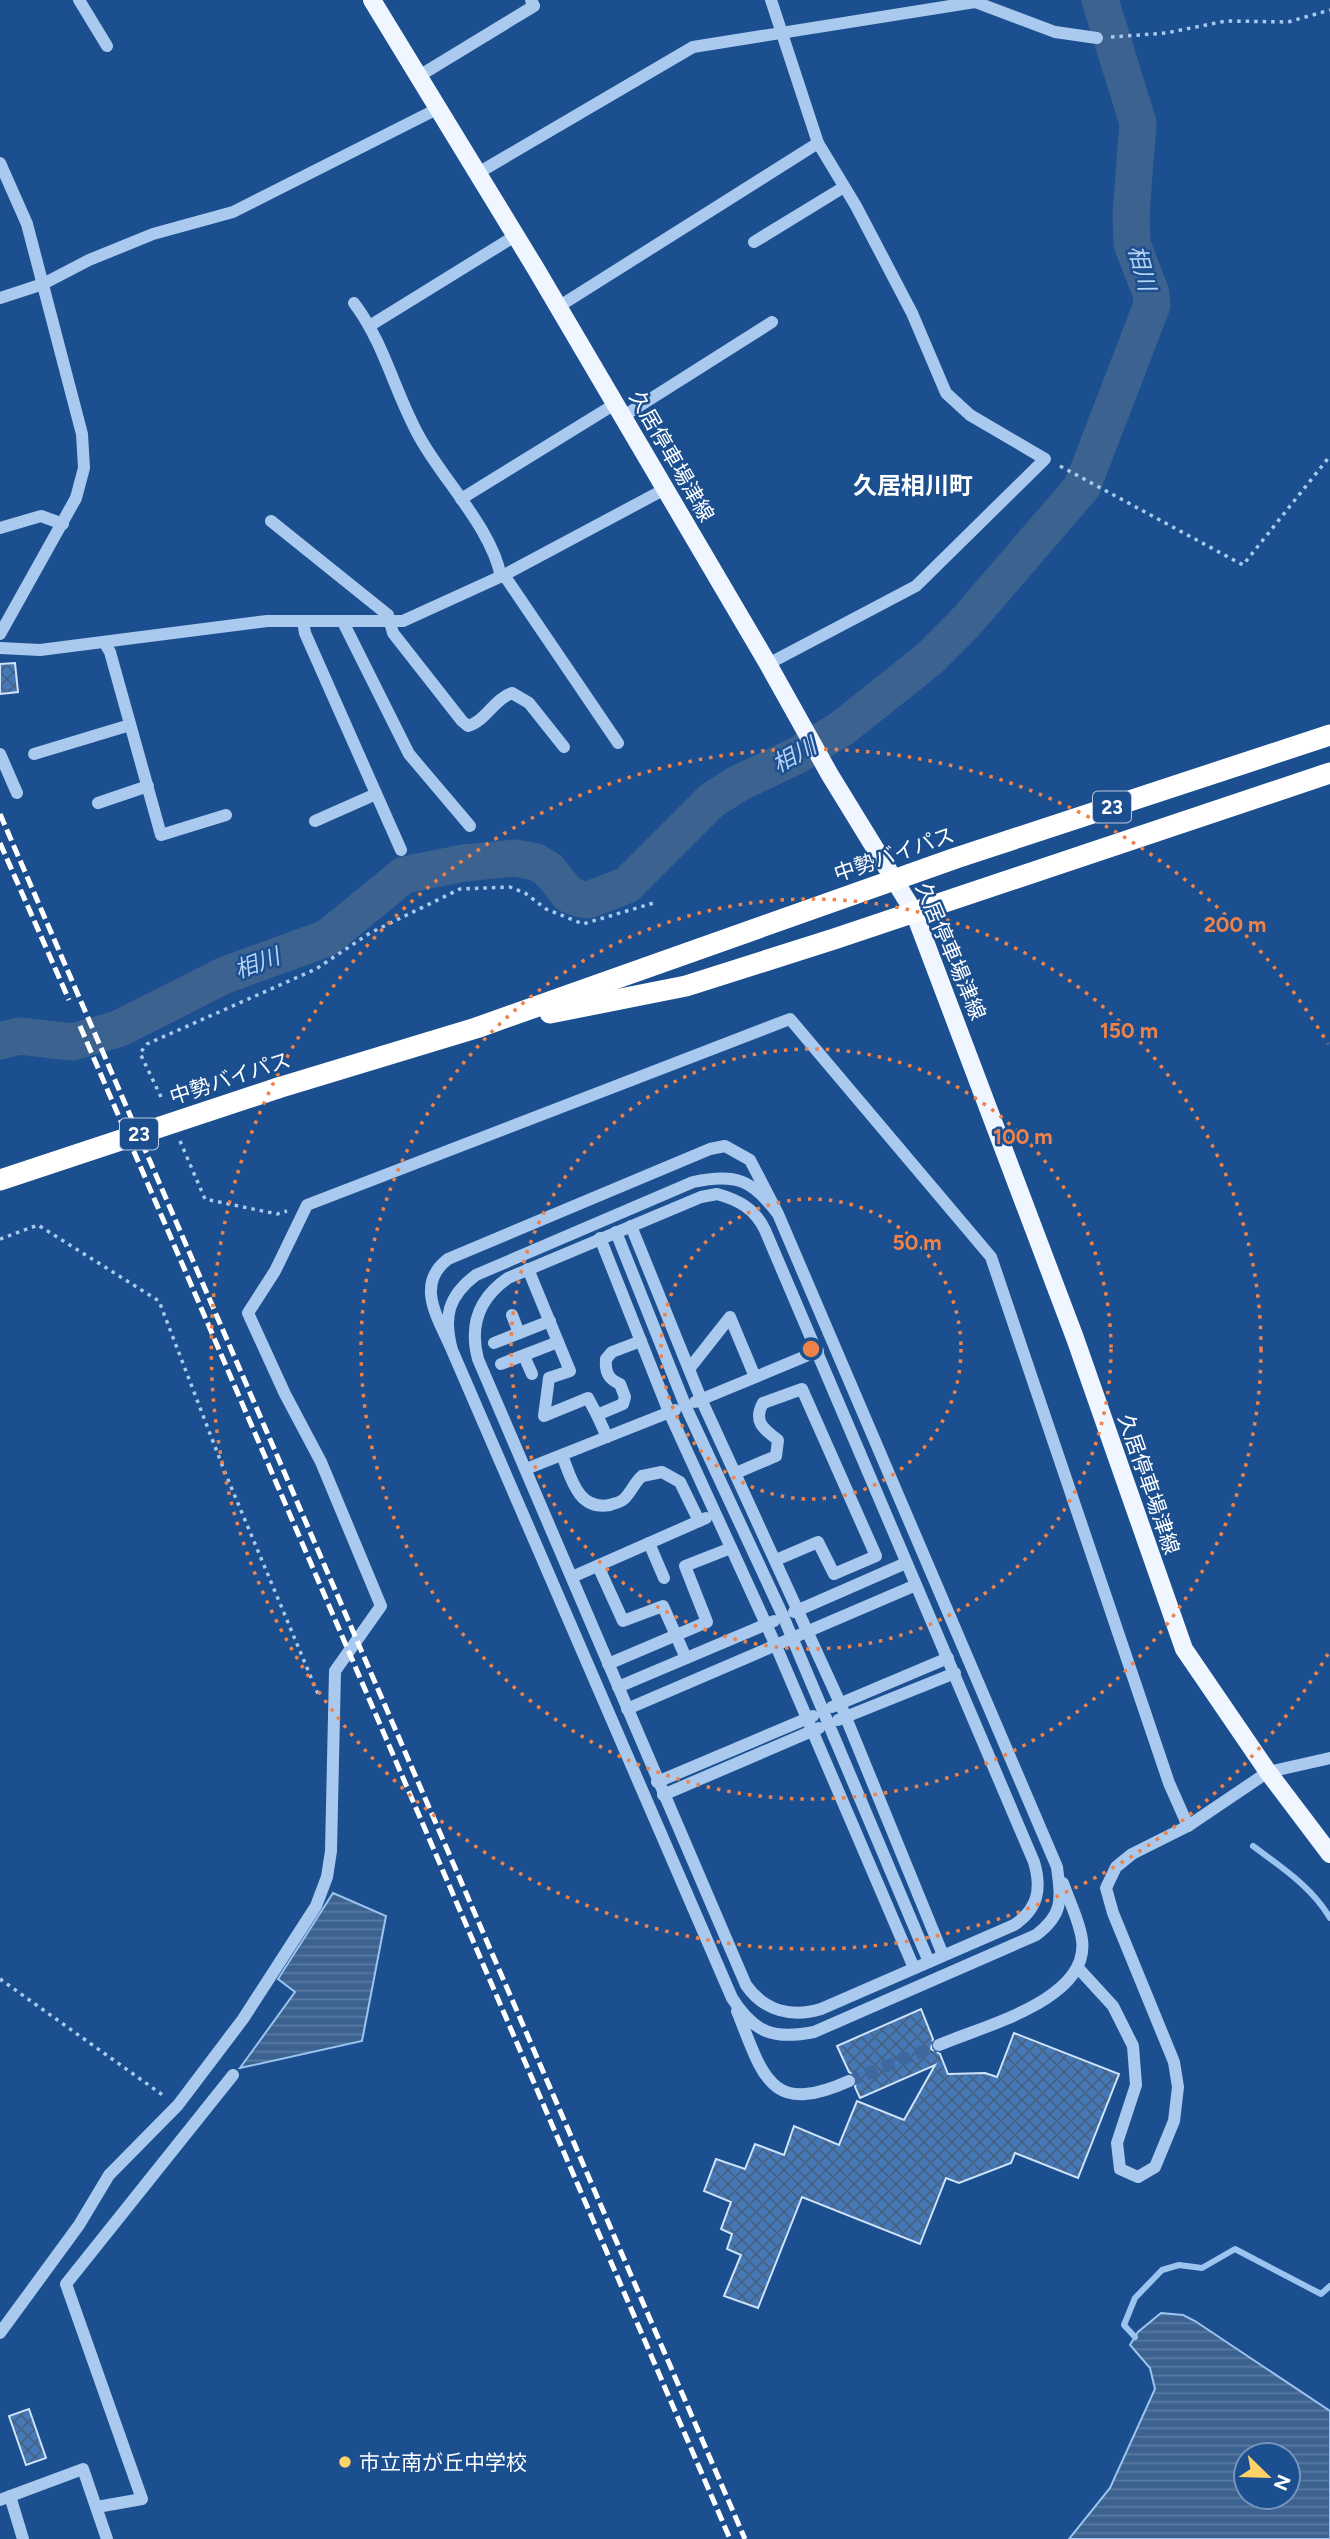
<svg xmlns="http://www.w3.org/2000/svg" width="1330" height="2539" font-family="Figtree,'Noto Sans JP',sans-serif">
<defs>
<pattern id="water-rules" width="6" height="5" patternUnits="userSpaceOnUse" patternTransform="scale(1.75)"><rect width="6" height="5" fill="#3c6290"/><path d="M0 2.5h6" fill="none" stroke="#597aa1"/></pattern>
<pattern id="building-cross-hatch" width="8" height="8" patternUnits="userSpaceOnUse" patternTransform="scale(1.75)"><rect width="8" height="8" fill="#4478b7"/><path d="M0 0l8 8M0 8l8-8" fill="none" stroke="#486282"/></pattern>
</defs>
<rect width="100%" height="100%" fill="#1b4f8f"/>
<g fill="url(#water-rules)" stroke="#9cc4f0" stroke-width="2" fill-rule="evenodd">
<path d="M333 1893 386 1916 362 2041 240 2068 295 1992 278 1979Z"/>
<path d="M1161 2313 1183 2315 1195 2321 1330 2411V2539H1069L1110 2488 1155 2389 1150 2368 1130 2345 1138 2332ZM1288 2455V2497H1246V2455Z"/>
</g>
<g fill="none" stroke-linecap="round" stroke-linejoin="round">
<g stroke="#9cc4f0" stroke-width="6">
<path d="M1253 1846C1281 1867 1312 1887 1330 1918"/>
<path d="M1135 2337 1124 2325 1135 2298 1162 2270 1179 2265 1202 2268 1235 2249 1321 2294 1330 2286"/>
</g>
<path stroke="#3c6290" stroke-width="37" d="M0 1041 19 1036 72 1042 118 1029 225 975 327 938 404 875 464 863 515 858 536 862 549 870 569 895 581 899 588 900 627 885 712 800 739 783 796 756 841 729 929 659 965 623 1082 487 1152 305 1151 293 1132 244 1131 214 1138 123 1100 0"/>
</g>
<g fill="url(#building-cross-hatch)" stroke="#cfe3fa" stroke-width="2">
<path d="M15 663 18 692 0 694V664Z"/>
<path d="M921 2009 933 2039 931 2049 940 2054 948 2074 985 2073 997 2077 1014 2033 1119 2074 1078 2178 1015 2153 1011 2163 959 2183 946 2178 920 2244 802 2197 758 2308 724 2296 741 2255 727 2249 732 2234 721 2229 731 2202 704 2191 716 2159 745 2169 755 2144 784 2155 794 2126 839 2145 857 2101 904 2120 935 2065 860 2098 855 2087 857 2077 849 2072 837 2046Z"/>
<path d="M29 2409 46 2458 26 2465 9 2416Z"/>
</g>
<g fill="none" stroke-linecap="round" stroke-linejoin="round">
<path stroke="#3d69a0" stroke-width="12" stroke-dasharray="12 6" stroke-linecap="butt" d="M849 2081 939 2045"/>
<g stroke="#a9c9ee" stroke-width="3.5" stroke-dasharray="3.5 5" stroke-linecap="butt">
<path d="M1111 37 1166 33 1226 21 1288 22 1330 10"/>
<path d="M1060 466 1243 565 1330 456"/>
<path d="M161 1097 140 1053 147 1044 316 969 370 933 460 889 510 887 525 893 546 909 583 924 657 902"/>
<path d="M180 1141 205 1199 277 1214 287 1211"/>
<path d="M0 1239 38 1225 159 1301 224 1470 318 1694"/>
<path d="M0 1979 164 2096"/>
</g>
<g stroke="#a9c9ee" stroke-width="12">
<path d="M79 0 107 46"/>
<path d="M419 76 534 6 531 0"/>
<path d="M0 163 27 224 82 434 84 468 76 498 0 634"/>
<path d="M478 173 693 47 975 2 1055 32 1097 38"/>
<path d="M754 242 844 187"/>
<path d="M0 298 43 284 89 260 153 234 233 212 439 108"/>
<path d="M354 303C385 344 395 394 420 438 444 481 492 529 501 577"/>
<path d="M558 307 818 143"/>
<path d="M371 325 515 236"/>
<path d="M622 417 772 322"/>
<path d="M461 499 615 404"/>
<path d="M271 521 388 615 393 633 462 721 468 726C486 721 494 699 512 693L529 703 564 747"/>
<path d="M0 528 41 516 63 524"/>
<path d="M504 575 618 743"/>
<path d="M303 621 305 633 401 850"/>
<path d="M343 622 409 754 470 826"/>
<path d="M104 642 110 652 161 835 226 815"/>
<path d="M0 648 40 650 267 621H403L504 575 665 489"/>
<path d="M768 664 916 586 1045 459 970 415 946 393 912 313 856 206 818 143 771 0"/>
<path d="M0 754 17 793"/>
<path d="M34 754 130 725"/>
<path d="M98 803 148 786"/>
<path d="M315 821 376 794"/>
<path d="M717 1194C739 1200 755 1209 765 1230L1034 1862C1042 1889 1038 1909 1014 1925L821 2009C792 2018 764 2011 746 1985L478 1359C469 1325 479 1298 508 1278L701 1197Z"/>
<path d="M631 1226 701 1399 840 1703 943 1955"/>
<path d="M616 1232 685 1405 783 1616 929 1962"/>
<path d="M600 1238 669 1412 776 1646 914 1968"/>
<path d="M528 1269 570 1371 549 1378 544 1416 588 1398 597 1415"/>
<path d="M512 1315 519 1333"/>
<path d="M494 1343 550 1321"/>
<path d="M452 1350C439 1319 414 1285 448 1259L710 1149 725 1146 750 1160 778 1214 1057 1867C1061 1899 1064 1914 1036 1935L814 2032C774 2040 754 2033 732 1998L452 1350C443 1317 448 1296 476 1275L693 1182C735 1173 752 1179 778 1214"/>
<path d="M524 1356 532 1374"/>
<path d="M501 1364 558 1342"/>
<path d="M689 1369 730 1317 755 1377"/>
<path d="M695 1402 818 1351"/>
<path d="M607 1437 597 1415 623 1404 625 1397 620 1384C608 1379 605 1372 606 1359L612 1352 641 1341"/>
<path d="M562 1455C571 1478 578 1511 610 1505 616 1503 622 1502 625 1498 632 1491 634 1483 642 1476L662 1472 680 1482 699 1521"/>
<path d="M526 1469 675 1410"/>
<path d="M736 1473 776 1456 778 1440C763 1429 753 1421 763 1403L802 1389 876 1556 834 1574 818 1542 776 1560"/>
<path d="M649 1543 664 1578"/>
<path d="M598 1566 623 1621 663 1606 686 1658"/>
<path d="M572 1577 706 1518"/>
<path d="M794 1612 906 1563"/>
<path d="M608 1664 707 1622 685 1566 731 1548"/>
<path d="M618 1687 774 1621"/>
<path d="M832 1707 948 1658"/>
<path d="M627 1709 916 1585"/>
<path d="M838 1720 955 1673"/>
<path d="M657 1782 813 1716"/>
<path d="M663 1795 819 1728"/>
<path d="M1079 1969 1113 2006 1133 2046 1136 2085 1117 2143 1120 2169 1138 2177 1155 2167 1174 2121 1178 2087 1174 2062 1113 1913 1106 1888 1116 1867 1132 1854 1188 1826 1268 1772 1330 1758"/>
<path d="M737 2011C763 2075 769 2117 849 2081"/>
<path d="M939 2045C983 2026 1090 2000 1082 1940 1080 1922 1069 1901 1063 1883"/>
<path d="M0 2333 79 2225 109 2175 178 2105 243 2019 316 1906 327 1877 331 1851 335 1671 381 1606 321 1462 285 1394 248 1313 275 1271 307 1205 790 1019 991 1257 1169 1783 1188 1826"/>
<path d="M10 2496 23 2539"/>
<path d="M0 2500 83 2469 107 2539"/>
<path d="M97 2507 142 2499 66 2284 233 2075"/>
</g>
<path stroke="#f0f6ff" stroke-width="18" d="M372 0 536 269 768 664 830 775 914 912 1075 1338 1184 1649 1268 1772 1330 1854"/>
<g stroke="#fff" stroke-width="21">
<path d="M550 1013 686 986 834 939 1330 773"/>
<path d="M278 1088 476 1028 956 858 1330 735"/>
</g>
<g stroke="#fff" stroke-width="5" stroke-dasharray="12 5" stroke-linecap="butt">
<path d="M0 814 745 2539"/>
<path d="M0 843 69 1000"/>
<path d="M80 1026 730 2539"/>
</g>
<path stroke="#fff" stroke-width="21" d="M0 1180 278 1088"/>
</g>
<g fill="none" stroke="#ee8249" stroke-width="3.5" stroke-dasharray="3.5 7">
<circle cx="811" cy="1349" r="150"/>
<circle cx="811" cy="1349" r="300"/>
<circle cx="811" cy="1349" r="450"/>
<path d="M1328 1654A600 600 0 1 1 1328 1044"/>
</g>
<circle fill="#ffd166" stroke="#1b4f8f" stroke-width="2.5" cx="345" cy="2462" r="7"/>
<g text-anchor="middle" dominant-baseline="central" stroke-width="5" stroke-linejoin="round" paint-order="stroke">
<g fill="#1b4f8f" stroke="#bbcadd" stroke-width="2">
<rect x="1093" y="791.5" width="38" height="31" rx="5"/>
<rect x="120" y="1118.5" width="38" height="31" rx="5"/>
</g>
<g font-size="19" font-weight="bold" fill="#fff">
<text x="1112" y="807">23</text>
<text x="139" y="1134">23</text>
</g>
<g font-size="21" fill="#fff" stroke="#1b4f8f">
<text transform="translate(672 456) rotate(60)">久居停車場津線</text>
<text transform="translate(894 854) rotate(-19)">中勢バイパス</text>
<text transform="translate(951 951) rotate(67)">久居停車場津線</text>
<text transform="translate(230 1078) rotate(-18)">中勢バイパス</text>
<text transform="translate(1149 1484) rotate(71)">久居停車場津線</text>
</g>
<g font-size="21" fill="#fff" stroke="#1b4f8f" text-anchor="start">
<text x="359" y="2462">市立南が丘中学校</text>
</g>
<g font-size="23" font-style="italic" fill="#b5d3f5" stroke="#1b4f8f">
<text transform="translate(1142 268) rotate(75)">相川</text>
<text transform="translate(794 755) rotate(-29)">相川</text>
<text transform="translate(257 963) rotate(-20)">相川</text>
</g>
<g font-size="24" font-weight="bold" fill="#fff" stroke="#1b4f8f">
<text x="913" y="485">久居相川町</text>
</g>
</g>
<circle cx="811" cy="1349" r="10" fill="#ee8249" stroke="#1b4f8f" stroke-width="3.5"/>
<g font-size="21" text-anchor="middle" font-weight="bold" fill="#ee8249" stroke="#1b4f8f" stroke-width="5" stroke-linejoin="round" paint-order="stroke">
<text x="1235" y="932">200 m</text>
<text x="1129" y="1038">150 m</text>
<text x="1023" y="1144">100 m</text>
<text x="917" y="1250">50 m</text>
</g>
<g transform="translate(1267 2476) rotate(113)"><circle r="33" fill="#1b4f8f" stroke="#7695bc" stroke-width="2"/>
<path d="M0-5L12 26L0 18L-12 26Z" fill="#ffd166"/>
<text y="-10" font-size="19" font-weight="bold" text-anchor="middle" fill="#ffffff">N</text>
</g>
</svg>
